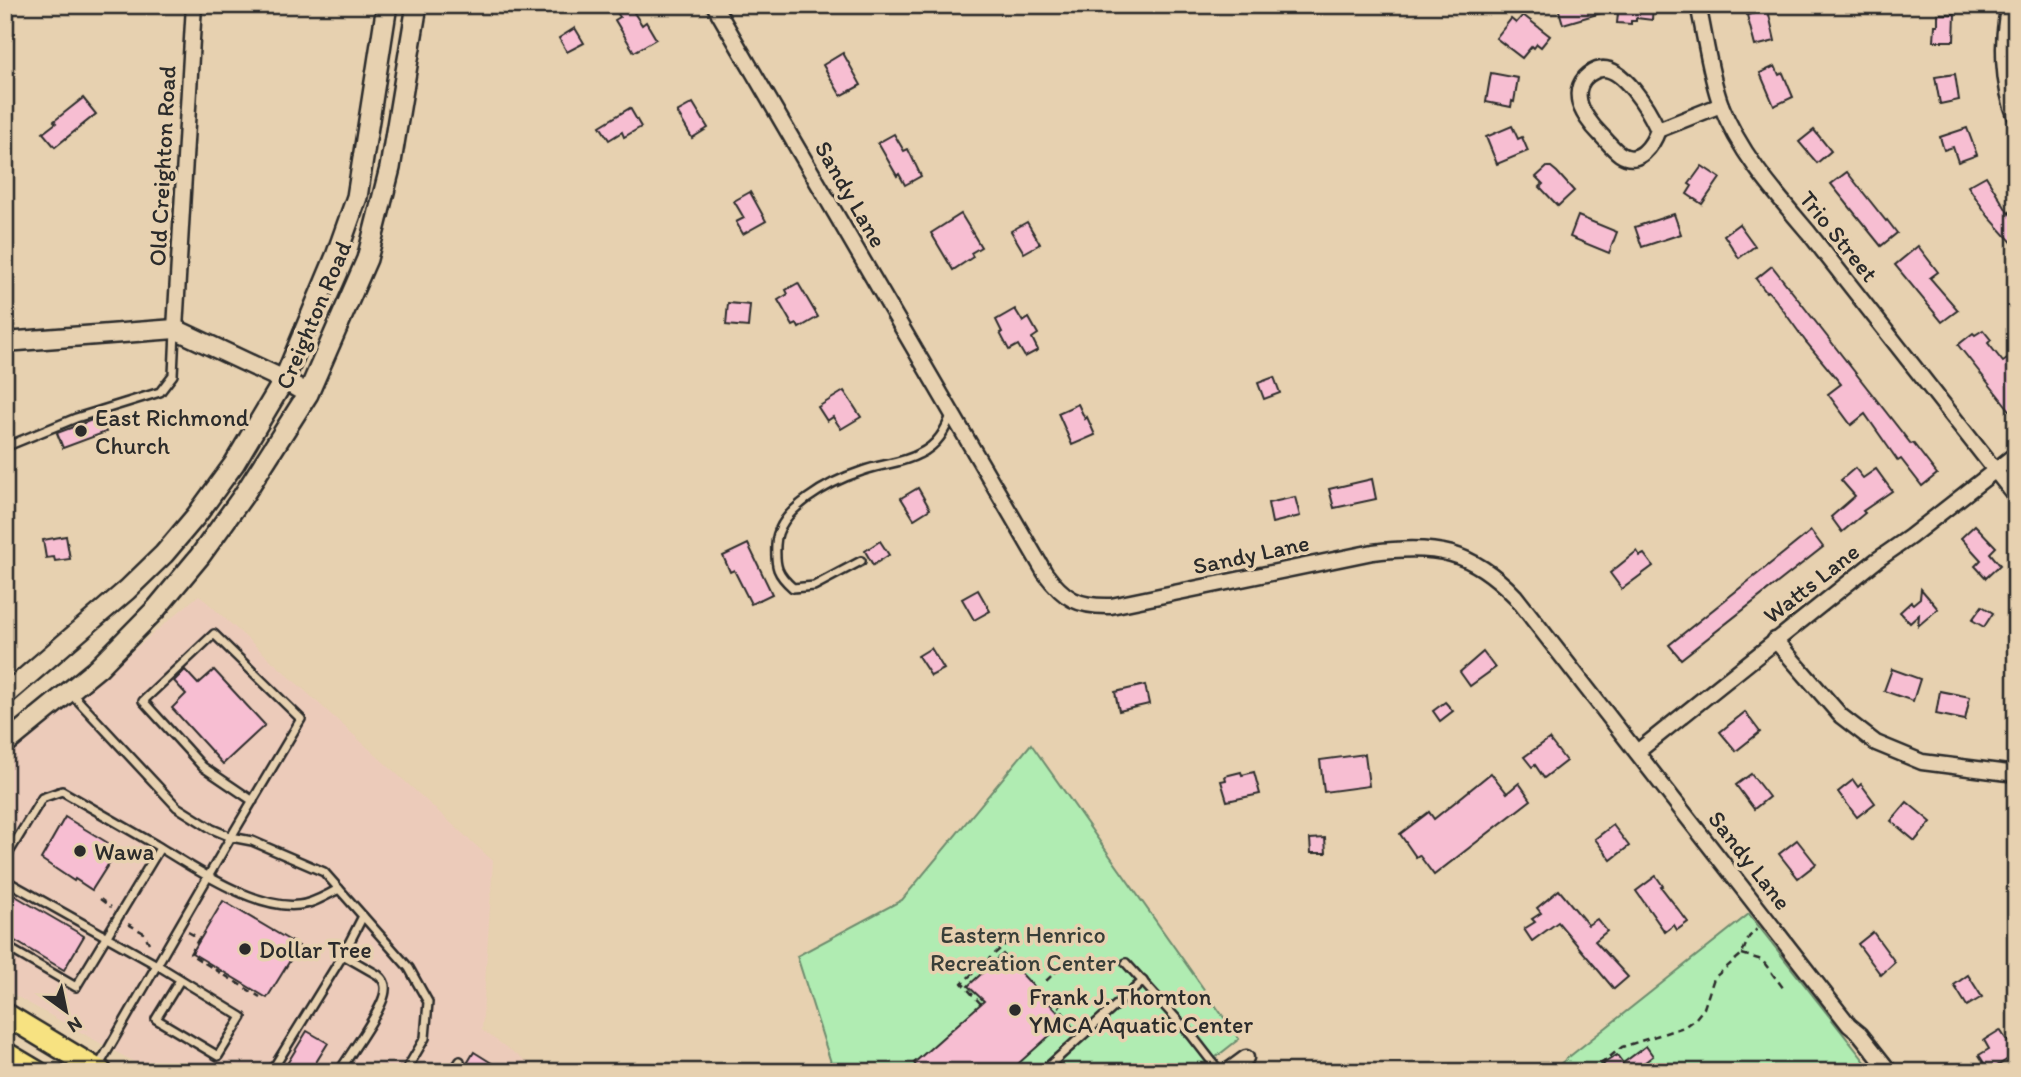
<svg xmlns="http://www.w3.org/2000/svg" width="2021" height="1077" font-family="Itim,sans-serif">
<rect width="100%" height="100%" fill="#e7d1b0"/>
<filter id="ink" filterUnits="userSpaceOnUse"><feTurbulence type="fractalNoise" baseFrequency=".0143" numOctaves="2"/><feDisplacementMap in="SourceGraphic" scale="14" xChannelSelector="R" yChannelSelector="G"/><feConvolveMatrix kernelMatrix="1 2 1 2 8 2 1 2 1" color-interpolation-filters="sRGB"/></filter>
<g filter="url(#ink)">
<path fill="#eccbba" d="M199 595 493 861 482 1030 541 1072H152L5 990V758Z"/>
<g fill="#b0ecb2" stroke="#6e8c6e" stroke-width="2">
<path d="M1031 744 1239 1039 1197 1072H834L797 956 902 900Z"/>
<path d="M1749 914 1873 1072H1550Z"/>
</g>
<g fill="#f7bed2" stroke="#2b2b2b" stroke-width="2">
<path d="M623 5H629L642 25 646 22 656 39 634 52 615 20 620 17 615 10Z"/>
<path d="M1564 5H1617L1618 8 1563 24 1558 7Z"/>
<path d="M1619 5H1653L1652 20 1636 18V21H1631V24L1617 23Z"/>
<path d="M1768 10 1775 41 1755 46 1747 15Z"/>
<path d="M1938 14H1955L1954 41H1934L1935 25H1938Z"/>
<path d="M1523 15 1550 36 1541 47 1537 44 1534 48 1532 46 1522 58 1496 38 1511 19 1516 23Z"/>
<path d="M575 28 584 43 567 52 559 38Z"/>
<path d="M843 53 861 85 841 96 823 65Z"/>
<path d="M1775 66 1779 75 1783 73 1793 97 1774 106 1760 73Z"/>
<path d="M1491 73 1518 78 1514 102 1512 101 1511 107 1486 102Z"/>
<path d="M1955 74 1959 100 1940 104 1935 77Z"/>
<path d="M83 98 96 114 55 147 43 133 56 123 54 121Z"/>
<path d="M693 103 708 128 692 138 677 112Z"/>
<path d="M630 108 641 127 624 137 622 132 609 140 600 126Z"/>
<path d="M1512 126 1518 139 1522 137 1528 151 1497 164 1486 137Z"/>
<path d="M1967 128 1977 155 1958 162 1953 147 1944 150 1940 137Z"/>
<path d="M1814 130 1831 151 1817 163 1799 142Z"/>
<path d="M894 134 904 151 908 149 921 176 905 185 899 174 897 176 878 143Z"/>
<path d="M1702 166 1720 178 1702 204 1687 194 1692 186 1689 184Z"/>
<path d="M1547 167H1551L1557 172 1574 191 1558 206 1540 187 1543 184 1536 177Z"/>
<path d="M1847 172 1886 221 1887 220 1897 233 1881 246 1831 184Z"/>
<path d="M1986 176 2009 214 2010 212 2016 218V247L1988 216 1968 186Z"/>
<path d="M750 192 766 221 743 234 736 222 744 218 734 201Z"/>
<path d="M961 214 981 247 971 253 973 257 953 270 931 233Z"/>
<path d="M1674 214 1681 234 1642 247 1635 227Z"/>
<path d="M1578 216 1617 232 1609 253 1570 237Z"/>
<path d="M1027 222 1040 244 1024 253 1011 231Z"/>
<path d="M1739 224 1755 246 1739 258 1724 235Z"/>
<path d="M1918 246 1938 272 1930 278 1958 310 1942 322 1895 265Z"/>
<path d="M1772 266 1911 444 1913 443 1937 474 1922 486 1901 459 1898 461 1865 414 1851 425 1828 394 1841 384 1806 342 1775 299 1768 291 1766 292 1756 279Z"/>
<path d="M798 283 818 317 799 328 797 324 793 326 778 300 788 294 786 290Z"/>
<path d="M728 303 750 305 748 327 726 325Z"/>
<path d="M1015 309 1023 322 1029 318 1038 334 1032 338 1038 350 1025 357 1018 345 1009 350 1000 333 1002 332 996 320Z"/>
<path d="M1983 330 1991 340 1988 343 2003 362 2016 353V418L1958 345 1973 333 1975 335Z"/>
<path d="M1274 377 1280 393 1264 399 1258 383Z"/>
<path d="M844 391 861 417 841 429 833 417 827 421 818 407Z"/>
<path d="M1078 404 1085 419 1087 417 1095 435 1072 445 1058 413Z"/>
<path d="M100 417 106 432 63 448 57 433Z"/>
<path d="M1855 468 1863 478 1876 469 1892 491 1863 511 1865 513 1842 532 1831 517 1855 496 1841 480Z"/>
<path d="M1372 479 1376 499 1334 508 1329 489Z"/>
<path d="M918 488 930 509 914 519 901 498Z"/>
<path d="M1295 497 1300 516 1272 523 1268 503Z"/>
<path d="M1975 525 1996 547 1990 553 2000 565 1986 578 1975 566 1981 560 1961 538Z"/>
<path d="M1811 531 1823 547 1681 659 1669 645Z"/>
<path d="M66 536 70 559 55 561 54 557 46 558 43 540Z"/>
<path d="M880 541 889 555 873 565 865 551Z"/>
<path d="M748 544 772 594 751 604 734 570 730 572 723 556Z"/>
<path d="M1637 551 1640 556 1644 554 1653 566 1622 589 1610 573Z"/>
<path d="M1921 589 1938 609 1918 626 1919 615 1910 623 1900 612 1911 602 1913 604 1920 598Z"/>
<path d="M978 590 990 611 974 620 962 599Z"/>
<path d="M1982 606 1993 613 1984 627 1972 620Z"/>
<path d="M931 648 944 669 931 676 918 656Z"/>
<path d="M1483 652 1495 668 1470 686 1460 672Z"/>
<path d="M1892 669 1920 679 1913 701 1884 691Z"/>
<path d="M185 670 198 684 214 670 265 725 223 764 172 708 186 694 174 681Z"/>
<path d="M1145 685 1149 704 1119 711 1115 692Z"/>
<path d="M1940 691 1970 697 1965 720 1936 714Z"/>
<path d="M1445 702 1453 711 1440 721 1433 711Z"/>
<path d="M1745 712 1760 732 1736 751 1720 732Z"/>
<path d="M1549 739 1566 761 1544 778 1535 765 1532 767 1524 757Z"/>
<path d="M1365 754 1369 786 1324 792 1320 760Z"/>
<path d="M1241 772 1242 775 1254 772 1260 794 1227 801 1221 781 1226 780 1225 776Z"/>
<path d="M1491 773 1507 793 1519 783 1531 800 1434 875 1419 855 1416 857 1400 834 1429 812 1434 819Z"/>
<path d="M1751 774 1769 797 1754 809 1736 785Z"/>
<path d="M1853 780 1858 787 1861 784 1875 803 1857 817 1838 792Z"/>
<path d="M1907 802 1931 822 1915 841 1891 821Z"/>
<path d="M65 817 118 849 92 890 75 879 74 881 41 859Z"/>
<path d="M1613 825 1629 846 1611 860 1595 839Z"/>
<path d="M1325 838 1326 853H1311L1310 839Z"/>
<path d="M1797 840 1816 864 1798 878 1779 854Z"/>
<path d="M1656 876 1663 886 1661 887 1688 922 1677 930 1674 925 1665 932 1636 891Z"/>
<path d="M5 890 84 936 64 970 5 935Z"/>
<path d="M1559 890 1588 925 1597 919 1607 931 1595 941 1628 977 1614 989 1558 922 1532 941 1524 929 1535 922 1532 919 1541 913 1537 908Z"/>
<path d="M223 901 299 946 267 998 192 953Z"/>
<path d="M1873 932 1895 962 1881 975 1858 944Z"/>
<path d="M1003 954 1066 1021 1009 1072H921L914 1063 984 1001 968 986Z"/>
<path d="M1968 975 1982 997 1967 1006 1954 985Z"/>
<path d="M2000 1030 2016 1054 1989 1071 1979 1055 1989 1049 1984 1040Z"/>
<path d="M307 1031 328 1043 310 1072H282Z"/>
<path d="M1646 1046 1653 1056 1632 1072H1609L1603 1064 1617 1055 1623 1063Z"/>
<path d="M474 1052 506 1072H462Z"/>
</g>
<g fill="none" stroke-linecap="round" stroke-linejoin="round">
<defs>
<g id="service">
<path d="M5 447 76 418 160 392 173 375 175 331"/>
<path d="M861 561 814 586 793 588C777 574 775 567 776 545 777 509 831 481 862 471 880 464 901 464 919 454 938 445 945 431 952 413"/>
<path d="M71 693 177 807 212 829 231 837 301 719 214 634 143 701 203 767 253 801"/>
<path d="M5 859 42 798 62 791C93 809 125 827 156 845 192 867 255 910 299 905 313 904 326 895 339 889"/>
<path d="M5 880 157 965 242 1017 218 1056 156 1019 180 980"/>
<path d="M5 946 76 987 160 848"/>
<path d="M1126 963 1192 1036 1220 1072"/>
<path d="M98 1067 231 837 252 841 324 872 409 968 428 1002 425 1038 405 1072"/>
<path d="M271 1072 343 955 363 916"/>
<path d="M339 1072C349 1055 385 1007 385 990 386 983 383 979 378 975L343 955"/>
<path d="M453 1072 460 1061"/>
<path d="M1042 1072 1143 981"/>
</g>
<g id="minor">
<path d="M714 5 1045 573C1064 599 1078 607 1111 606L1373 552C1435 544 1471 550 1515 596L1849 1025 1860 1034 1890 1072"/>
<path d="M1698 5C1705 36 1710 76 1721 105 1740 154 1776 194 1809 233L2016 497"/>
<path d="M2009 5C2001 41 2002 84 2016 118"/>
<path d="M1658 130C1650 112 1621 61 1597 70 1584 75 1577 86 1579 99 1580 111 1593 127 1601 135 1607 141 1613 149 1620 154 1639 167 1653 144 1658 130L1721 105"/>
<path d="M175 329 194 5"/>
<path d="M1775 640 1841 716 1876 743 1922 762 2016 774"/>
<path d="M1637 752 1877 560 1910 537 2016 454"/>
<path d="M1227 1072 1246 1058"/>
</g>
<path id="tertiary" d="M5 342 175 329 284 380 308 394"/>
<g id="secondary">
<path d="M5 695 127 590 164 554 196 516 234 464 284 380 336 256 357 197 387 5"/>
<path d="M5 744 98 668 156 609 200 556 243 496 308 394 367 259 390 168 417 5"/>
</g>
<g id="primary">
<path d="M5 1014 101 1072"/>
<path d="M5 1053 37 1072"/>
</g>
</defs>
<use href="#service" stroke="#2b2b2b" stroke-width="12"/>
<use href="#minor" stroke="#2b2b2b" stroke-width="19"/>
<use href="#tertiary" stroke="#2b2b2b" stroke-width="23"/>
<use href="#secondary" stroke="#2b2b2b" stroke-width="24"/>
<use href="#primary" stroke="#2b2b2b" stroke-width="26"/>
<g stroke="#2b2b2b" stroke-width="2.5" stroke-dasharray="7 5" stroke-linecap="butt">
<path d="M100 899 111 907"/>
<path d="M128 924 144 933 149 943"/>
<path d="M188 932 199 938 190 954 260 997"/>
<path d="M1742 954 1762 960 1784 989"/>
<path d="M1046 981 1064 964"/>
<path d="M1062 1001 1059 1007 1073 1028"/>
<path d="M981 1004 962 983 1009 941"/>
<path d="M1057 1029 1064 1037"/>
<path d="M1591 1072 1622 1047 1684 1027 1696 1018 1704 1008 1714 978 1742 954 1749 937 1757 929"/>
</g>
<use href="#service" stroke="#e7d1b0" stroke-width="7"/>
<use href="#minor" stroke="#e7d1b0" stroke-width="14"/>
<use href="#tertiary" stroke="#e7d1b0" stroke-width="18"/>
<use href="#secondary" stroke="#e7d1b0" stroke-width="19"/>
<use href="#primary" stroke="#f7e281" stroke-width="21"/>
</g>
</g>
<g fill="#2b2b2b" stroke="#e7d1b0" stroke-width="2.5">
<circle cx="81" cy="431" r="7"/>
<circle cx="80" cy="851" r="7"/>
<circle cx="245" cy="949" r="7"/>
<circle cx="1015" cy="1010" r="7"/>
</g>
<g text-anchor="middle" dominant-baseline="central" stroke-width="7" stroke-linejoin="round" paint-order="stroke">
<g font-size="24" fill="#2b2b2b" stroke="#e7d1b0">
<text transform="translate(162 166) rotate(-87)">Old Creighton Road</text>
<text transform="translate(851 194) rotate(60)">Sandy Lane</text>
<text transform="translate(1839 236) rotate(51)">Trio Street</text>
<text transform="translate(313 315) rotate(-67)">Creighton Road</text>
<text transform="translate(1251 554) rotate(-12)">Sandy Lane</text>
<text transform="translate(1811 583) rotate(-38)">Watts Lane</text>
<text transform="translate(1750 860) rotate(52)">Sandy Lane</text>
</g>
<g font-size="24" fill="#2b2b2b" stroke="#e7d1b0" text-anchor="start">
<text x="95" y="417">East Richmond<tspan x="95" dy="28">Church</tspan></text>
<text x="94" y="851">Wawa</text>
<text x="259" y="949">Dollar Tree</text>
<text x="1029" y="996">Frank J. Thornton<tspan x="1029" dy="28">YMCA Aquatic Center</tspan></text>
</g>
<g font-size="24" fill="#383e38" stroke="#e7d1b0">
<text x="1023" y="934">Eastern Henrico<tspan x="1023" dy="28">Recreation Center</tspan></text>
</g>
</g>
<rect width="2021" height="1077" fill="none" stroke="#e7d1b0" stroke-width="28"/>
<rect x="14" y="14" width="1993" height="1049" fill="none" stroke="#2b2b2b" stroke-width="2.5" filter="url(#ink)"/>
<g transform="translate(66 1011) rotate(147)" stroke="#e7d1b0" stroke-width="5" paint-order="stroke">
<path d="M0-5L12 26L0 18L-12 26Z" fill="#2b2b2b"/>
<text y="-10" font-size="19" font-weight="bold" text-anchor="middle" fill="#2b2b2b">N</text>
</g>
</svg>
